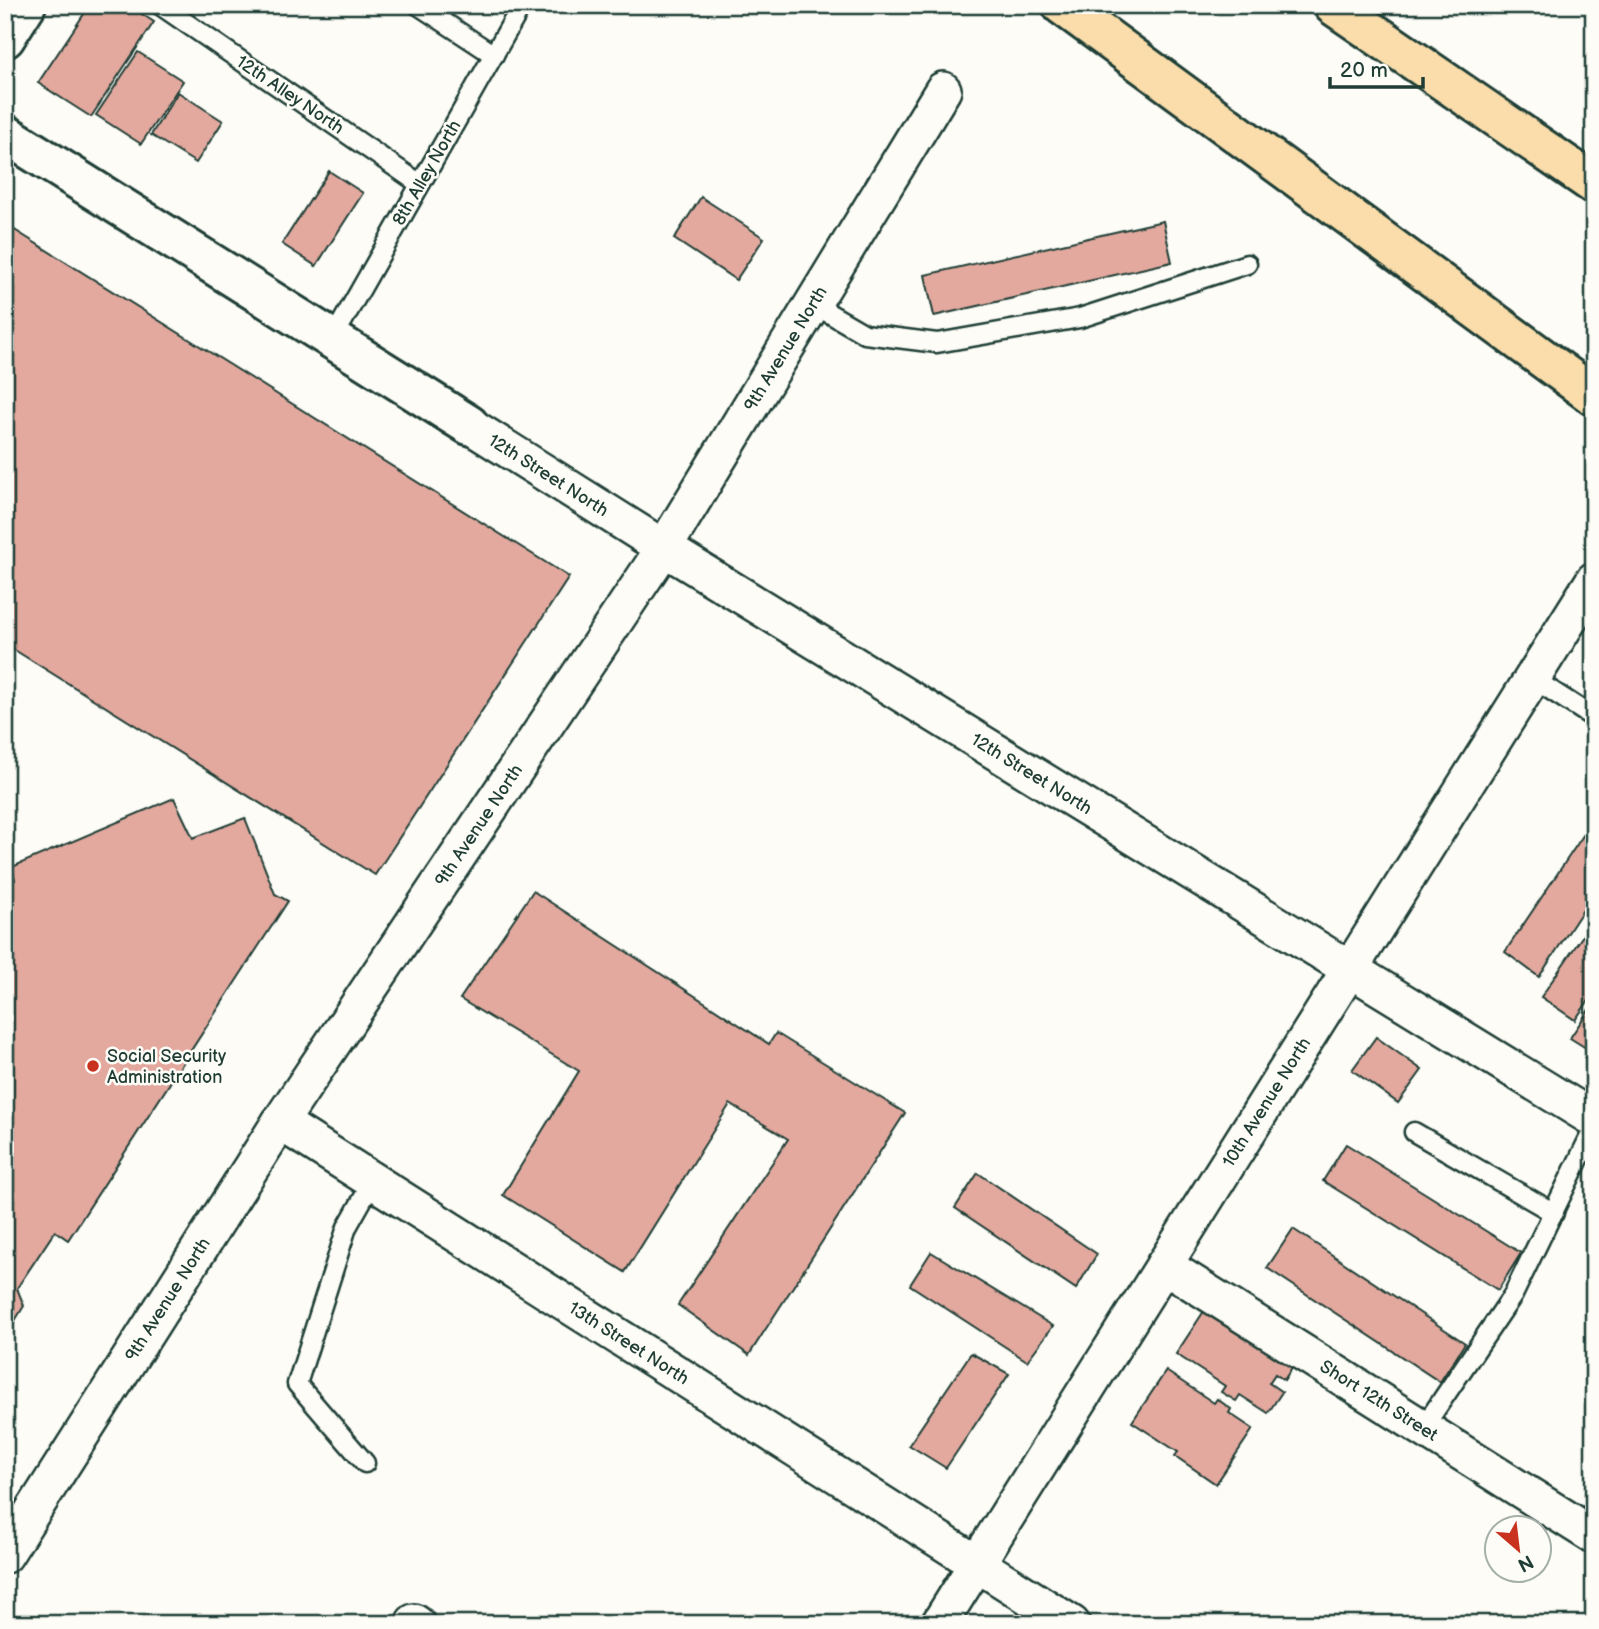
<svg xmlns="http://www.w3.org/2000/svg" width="1599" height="1629" font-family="'Balsamiq Sans',sans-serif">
<rect width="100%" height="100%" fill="#fdfcf7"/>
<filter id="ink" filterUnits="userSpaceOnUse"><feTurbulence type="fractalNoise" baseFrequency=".0143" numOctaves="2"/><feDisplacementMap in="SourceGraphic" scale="14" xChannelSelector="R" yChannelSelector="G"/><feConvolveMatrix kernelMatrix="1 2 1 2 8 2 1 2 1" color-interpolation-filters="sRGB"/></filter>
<g filter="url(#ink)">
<g fill="#e3a99f" stroke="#1f3d34" stroke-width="2">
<path d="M90 5H128L154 22 91 117 38 83Z"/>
<path d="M138 52 183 81 141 144 96 115Z"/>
<path d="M178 92 223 121 196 163 151 135Z"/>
<path d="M329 171 363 193 316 266 282 244Z"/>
<path d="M701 197 764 238 736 280 674 239Z"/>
<path d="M1163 221 1172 262 934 316 925 275Z"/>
<path d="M5 224 569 577 375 875 5 644Z"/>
<path d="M174 798 193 838 245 818 275 894 288 901 68 1240 55 1231 17 1288 24 1306 5 1337V883L15 880 12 867Z"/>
<path d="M1594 819V893L1539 977 1505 952Z"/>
<path d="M533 891 769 1044 776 1033 905 1113 749 1355 678 1305 788 1139 730 1104 625 1272 503 1195 579 1071 460 999Z"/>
<path d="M1594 919V993L1575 1020 1541 997Z"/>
<path d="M1594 1002V1053L1570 1038Z"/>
<path d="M1376 1037 1422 1070 1398 1103 1352 1070Z"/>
<path d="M1346 1144 1521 1253 1498 1290 1323 1181Z"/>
<path d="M978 1173 1097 1254 1076 1289 955 1208Z"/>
<path d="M1293 1229 1465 1343 1440 1382 1267 1268Z"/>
<path d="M931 1252 1053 1326 1027 1361 910 1285Z"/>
<path d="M1206 1308 1295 1363 1284 1380 1275 1374 1269 1383 1282 1392 1268 1413 1240 1395 1236 1401 1221 1392 1225 1386 1176 1354Z"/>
<path d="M971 1353 1009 1374 946 1468 909 1445Z"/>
<path d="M1166 1371 1214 1403 1217 1399 1231 1409 1229 1413 1253 1429 1216 1484 1175 1456 1178 1452 1132 1422Z"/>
</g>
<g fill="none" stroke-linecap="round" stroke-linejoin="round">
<defs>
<g id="service">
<path d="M160 5 420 184"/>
<path d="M418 5 494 55"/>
<path d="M813 304 865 334 937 343 1080 318 1247 264"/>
<path d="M332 340 522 5"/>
<path d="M1532 678 1594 718"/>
<path d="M1414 1132 1554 1213"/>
<path d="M1423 1428 1513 1295 1594 1128"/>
<path d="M365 1463 297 1384 347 1227 373 1181"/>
</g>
<g id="minor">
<path id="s1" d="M469 425 664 548 1594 1119"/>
<path id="s2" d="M280 1122 1072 1624"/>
<path id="s3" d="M1164 1265 1594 1536"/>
<path id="s4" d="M5 1555 280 1122 664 548 943 90"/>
<path d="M414 1622 417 1624"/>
<path id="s5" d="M939 1624 1594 580"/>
</g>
<path id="tertiary" d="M5 134 469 425"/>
<path id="secondary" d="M5 38 26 5"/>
<g id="motorway">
<path d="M1062 5 1594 396"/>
<path d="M1333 5 1594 184"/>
</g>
</defs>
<use href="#service" stroke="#1f3d34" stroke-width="23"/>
<use href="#minor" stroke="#1f3d34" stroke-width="40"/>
<use href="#tertiary" stroke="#1f3d34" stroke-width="44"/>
<use href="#secondary" stroke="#1f3d34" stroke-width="44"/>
<use href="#motorway" stroke="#1f3d34" stroke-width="44"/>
<use href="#service" stroke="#fdfcf7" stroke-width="18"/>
<use href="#minor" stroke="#fdfcf7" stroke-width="35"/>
<use href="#tertiary" stroke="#fdfcf7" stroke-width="38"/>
<use href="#secondary" stroke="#fdfcf7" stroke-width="38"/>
<use href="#motorway" stroke="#faddab" stroke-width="38"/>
</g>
</g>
<circle fill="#c8321e" stroke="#fdfcf7" stroke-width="2.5" cx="93" cy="1066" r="7"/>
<g text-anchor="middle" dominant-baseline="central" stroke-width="5" stroke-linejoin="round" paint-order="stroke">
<g font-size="18" fill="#1f3d34" stroke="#fdfcf7">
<text transform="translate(290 95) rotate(34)">12th Alley North</text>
<text transform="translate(427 173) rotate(-60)">8th Alley North</text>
<text stroke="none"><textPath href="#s4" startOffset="1437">9th Avenue North</textPath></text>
<text stroke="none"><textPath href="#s1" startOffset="94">12th Street North</textPath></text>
<text stroke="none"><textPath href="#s1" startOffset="662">12th Street North</textPath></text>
<text stroke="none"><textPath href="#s4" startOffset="870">9th Avenue North</textPath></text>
<text stroke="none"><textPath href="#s5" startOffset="616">10th Avenue North</textPath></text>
<text stroke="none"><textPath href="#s4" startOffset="303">9th Avenue North</textPath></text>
<text stroke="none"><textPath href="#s2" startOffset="413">13th Street North</textPath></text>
<text stroke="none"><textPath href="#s3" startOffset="254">Short 12th Street</textPath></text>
</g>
<g font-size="18" fill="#1f3d34" stroke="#fdfcf7" text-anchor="start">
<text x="107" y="1056">Social Security<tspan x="107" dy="21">Administration</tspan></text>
</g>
</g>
<rect width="1599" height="1629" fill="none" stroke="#fdfcf7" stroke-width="28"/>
<rect x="14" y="14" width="1571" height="1601" fill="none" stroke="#1f3d34" stroke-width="2.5" filter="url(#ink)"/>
<g transform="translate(1518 1549) rotate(152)"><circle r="33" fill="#fdfcf7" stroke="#a4b0a9" stroke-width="2"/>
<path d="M0-5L12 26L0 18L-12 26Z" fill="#c8321e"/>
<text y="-10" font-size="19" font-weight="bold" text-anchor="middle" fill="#1f3d34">N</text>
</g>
<path d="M1330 77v10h93v-10" fill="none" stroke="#1f3d34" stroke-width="3.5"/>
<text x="1340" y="77" font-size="21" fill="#1f3d34" stroke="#fdfcf7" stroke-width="5" paint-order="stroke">20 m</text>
</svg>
